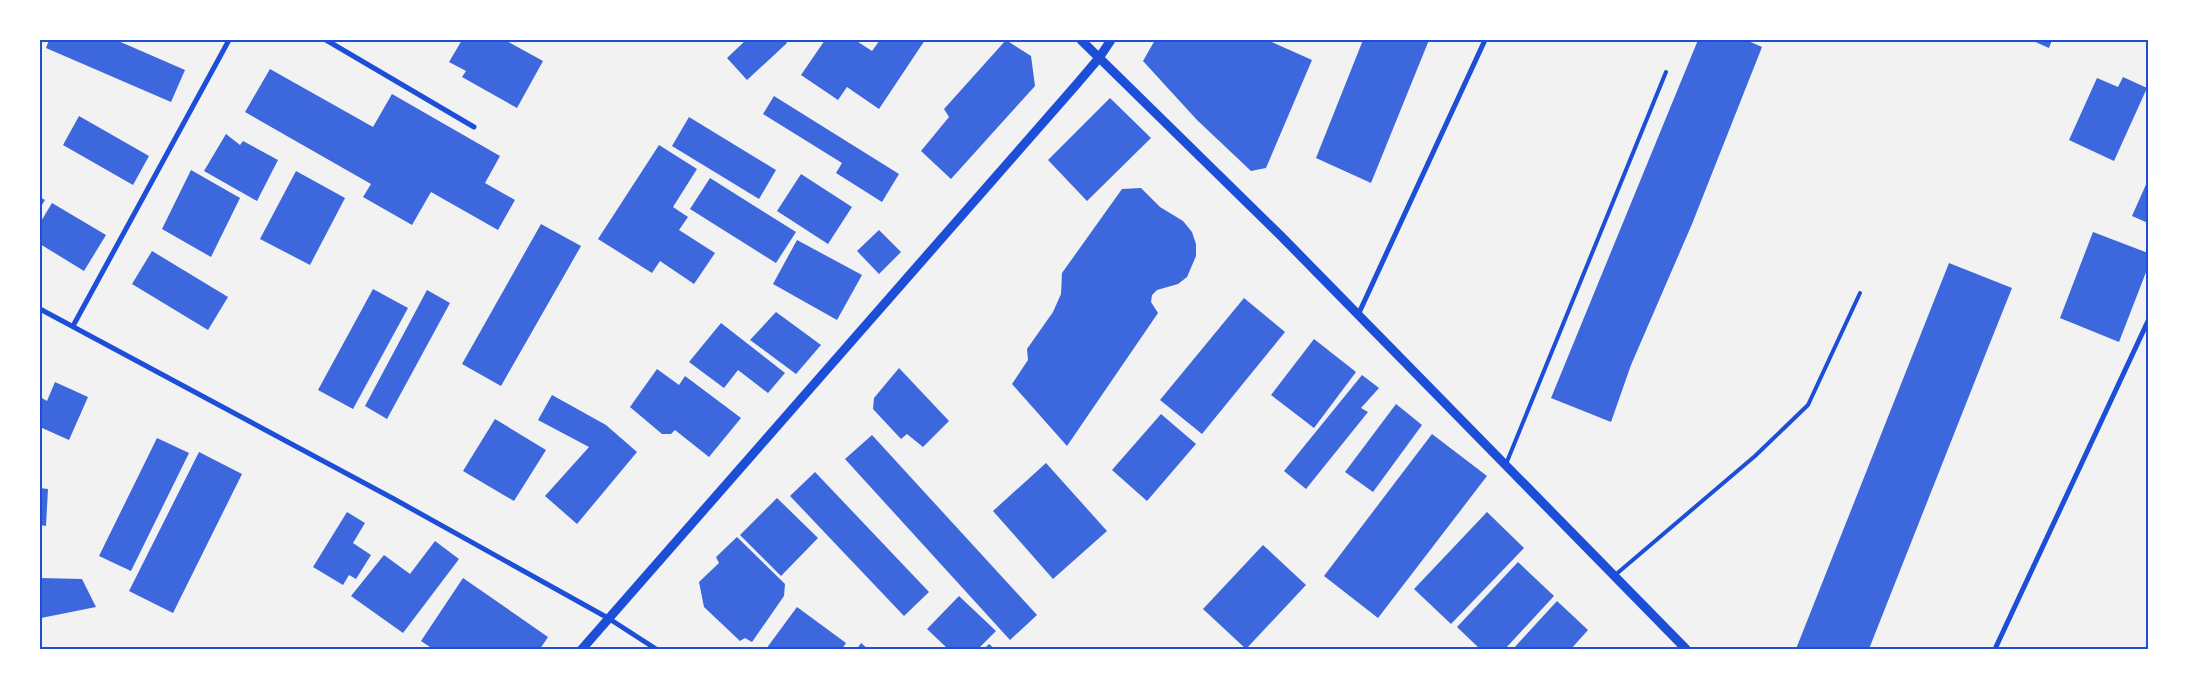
<svg xmlns="http://www.w3.org/2000/svg" width="2188" height="689" font-family="Manrope,sans-serif">
<rect width="100%" height="100%" fill="#f2f2f2"/>
<g fill="#3d67dc">
<path d="M49 40H116L185 70 171 102 46 48Z"/>
<path d="M462 40H505L543 61 517 108 462 77 466 71 449 62Z"/>
<path d="M746 40H784L787 43 747 80 727 58Z"/>
<path d="M825 40H855L872 51 880 40H925L879 109 847 87 838 100 801 75Z"/>
<path d="M1006 40 1031 56 1035 86 951 179 921 151 949 117 944 109Z"/>
<path d="M1155 40H1267L1312 60 1266 168 1251 171 1197 120 1143 61Z"/>
<path d="M1363 40H1429L1371 183 1316 158Z"/>
<path d="M1698 40H1746L1762 47 1692 224 1631 365 1611 422 1551 398Z"/>
<path d="M2031 40H2052L2049 48Z"/>
<path d="M270 69 373 127 392 94 500 156 485 183 515 200 498 230 431 192 412 225 363 197 371 184 245 112Z"/>
<path d="M2123 77 2147 88 2114 161 2069 140 2097 78 2118 87Z"/>
<path d="M774 96 899 174 882 202 836 173 842 163 763 114Z"/>
<path d="M1110 98 1151 138 1087 201 1048 160Z"/>
<path d="M79 116 149 156 133 185 63 145Z"/>
<path d="M689 117 776 170 759 199 672 146Z"/>
<path d="M226 134 240 145 243 141 278 160 257 201 204 171Z"/>
<path d="M659 145 697 169 673 207 688 217 679 230 715 253 694 284 660 261 652 273 598 239Z"/>
<path d="M191 170 240 198 211 257 162 229Z"/>
<path d="M296 171 345 198 310 265 260 239Z"/>
<path d="M801 174 852 207 828 244 777 211Z"/>
<path d="M710 178 796 232 776 263 690 209Z"/>
<path d="M2148 180V223L2132 216Z"/>
<path d="M1141 188 1160 207 1183 221 1192 232 1196 244V256L1187 277 1178 284 1157 290 1152 295 1151 302 1158 313 1067 446 1012 384 1028 360 1027 349 1053 312 1061 294 1062 273 1122 189Z"/>
<path d="M40 197 45 200 40 208Z"/>
<path d="M52 203 106 235 84 271 40 244V223Z"/>
<path d="M541 224 581 246 501 386 462 364Z"/>
<path d="M879 230 901 252 879 274 857 251Z"/>
<path d="M2093 232 2148 253V267L2119 342 2060 318Z"/>
<path d="M797 240 862 275 837 320 773 284Z"/>
<path d="M152 251 228 297 208 330 132 284Z"/>
<path d="M1949 263 2012 288 1988 348 1869 649H1796Z"/>
<path d="M373 289 408 308 353 409 318 390Z"/>
<path d="M427 290 450 303 387 419 365 406Z"/>
<path d="M1244 298 1285 332 1202 434 1160 400Z"/>
<path d="M776 312 821 345 796 374 750 340Z"/>
<path d="M721 323 785 373 768 393 738 370 724 388 689 362Z"/>
<path d="M1314 339 1356 372 1314 428 1271 395Z"/>
<path d="M899 368 949 421 923 447 907 434 901 439 873 409 874 398Z"/>
<path d="M657 369 679 385 685 376 741 418 709 457 675 430 671 434H662L630 407Z"/>
<path d="M1362 375 1379 388 1361 408 1368 412 1306 489 1284 471Z"/>
<path d="M55 382 88 397 69 440 40 427V397L47 401Z"/>
<path d="M552 395 606 425 637 452 577 524 545 496 589 447 538 420Z"/>
<path d="M1396 404 1422 425 1373 492 1345 472Z"/>
<path d="M1161 414 1196 444 1147 501 1112 470Z"/>
<path d="M495 419 546 450 514 501 463 471Z"/>
<path d="M1432 434 1487 476 1378 618 1324 576Z"/>
<path d="M872 435 1037 615 1010 640 845 459Z"/>
<path d="M157 438 189 453 131 571 99 556Z"/>
<path d="M199 452 242 474 173 613 129 591Z"/>
<path d="M1046 463 1107 531 1053 579 993 511Z"/>
<path d="M815 472 929 592 904 616 790 496Z"/>
<path d="M40 488 48 489 46 526 40 525Z"/>
<path d="M777 498 818 538 781 576 740 535Z"/>
<path d="M347 512 365 523 353 543 371 555 356 579 349 575 343 585 313 567Z"/>
<path d="M1487 512 1524 548 1451 624 1414 589Z"/>
<path d="M737 537 785 584 784 596 752 642 745 638 740 641 704 607 699 582 719 563 716 557Z"/>
<path d="M435 541 459 559 403 633 351 596 384 555 410 574Z"/>
<path d="M1263 545 1306 585 1246 649 1203 609Z"/>
<path d="M1518 562 1554 596 1505 649H1480L1457 627Z"/>
<path d="M40 578 82 579 96 607 41 618Z"/>
<path d="M463 578 548 637 540 649H433L421 641Z"/>
<path d="M959 596 996 631 978 649H948L927 629Z"/>
<path d="M1557 601 1588 630 1571 649H1513Z"/>
<path d="M797 607 846 643 842 649H766Z"/>
<path d="M861 643 868 649H857Z"/>
<path d="M989 644 995 649H984Z"/>
</g>
<g fill="none" stroke-linecap="round" stroke-linejoin="round">
<g stroke="#1d4ed8" stroke-width="4">
<path d="M1506 464 1666 72"/>
<path d="M1614 576 1755 456 1808 405 1860 293"/>
</g>
<g stroke="#1d4ed8" stroke-width="5">
<path d="M326 40 474 127"/>
<path d="M40 309 394 499 608 618 656 649"/>
<path d="M1358 315 1485 40"/>
<path d="M73 326 229 40"/>
<path d="M1995 649 2148 321"/>
</g>
<g stroke="#1d4ed8" stroke-width="9">
<path d="M1081 40 1281 236 1686 649"/>
<path d="M582 649 1076 85 1099 58 1111 40"/>
</g>
</g>
<rect width="2188" height="689" fill="none" stroke="#ffffff" stroke-width="82"/>
<rect x="41" y="41" width="2106" height="607" fill="none" stroke="#1d4ed8" stroke-width="2"/>
</svg>
